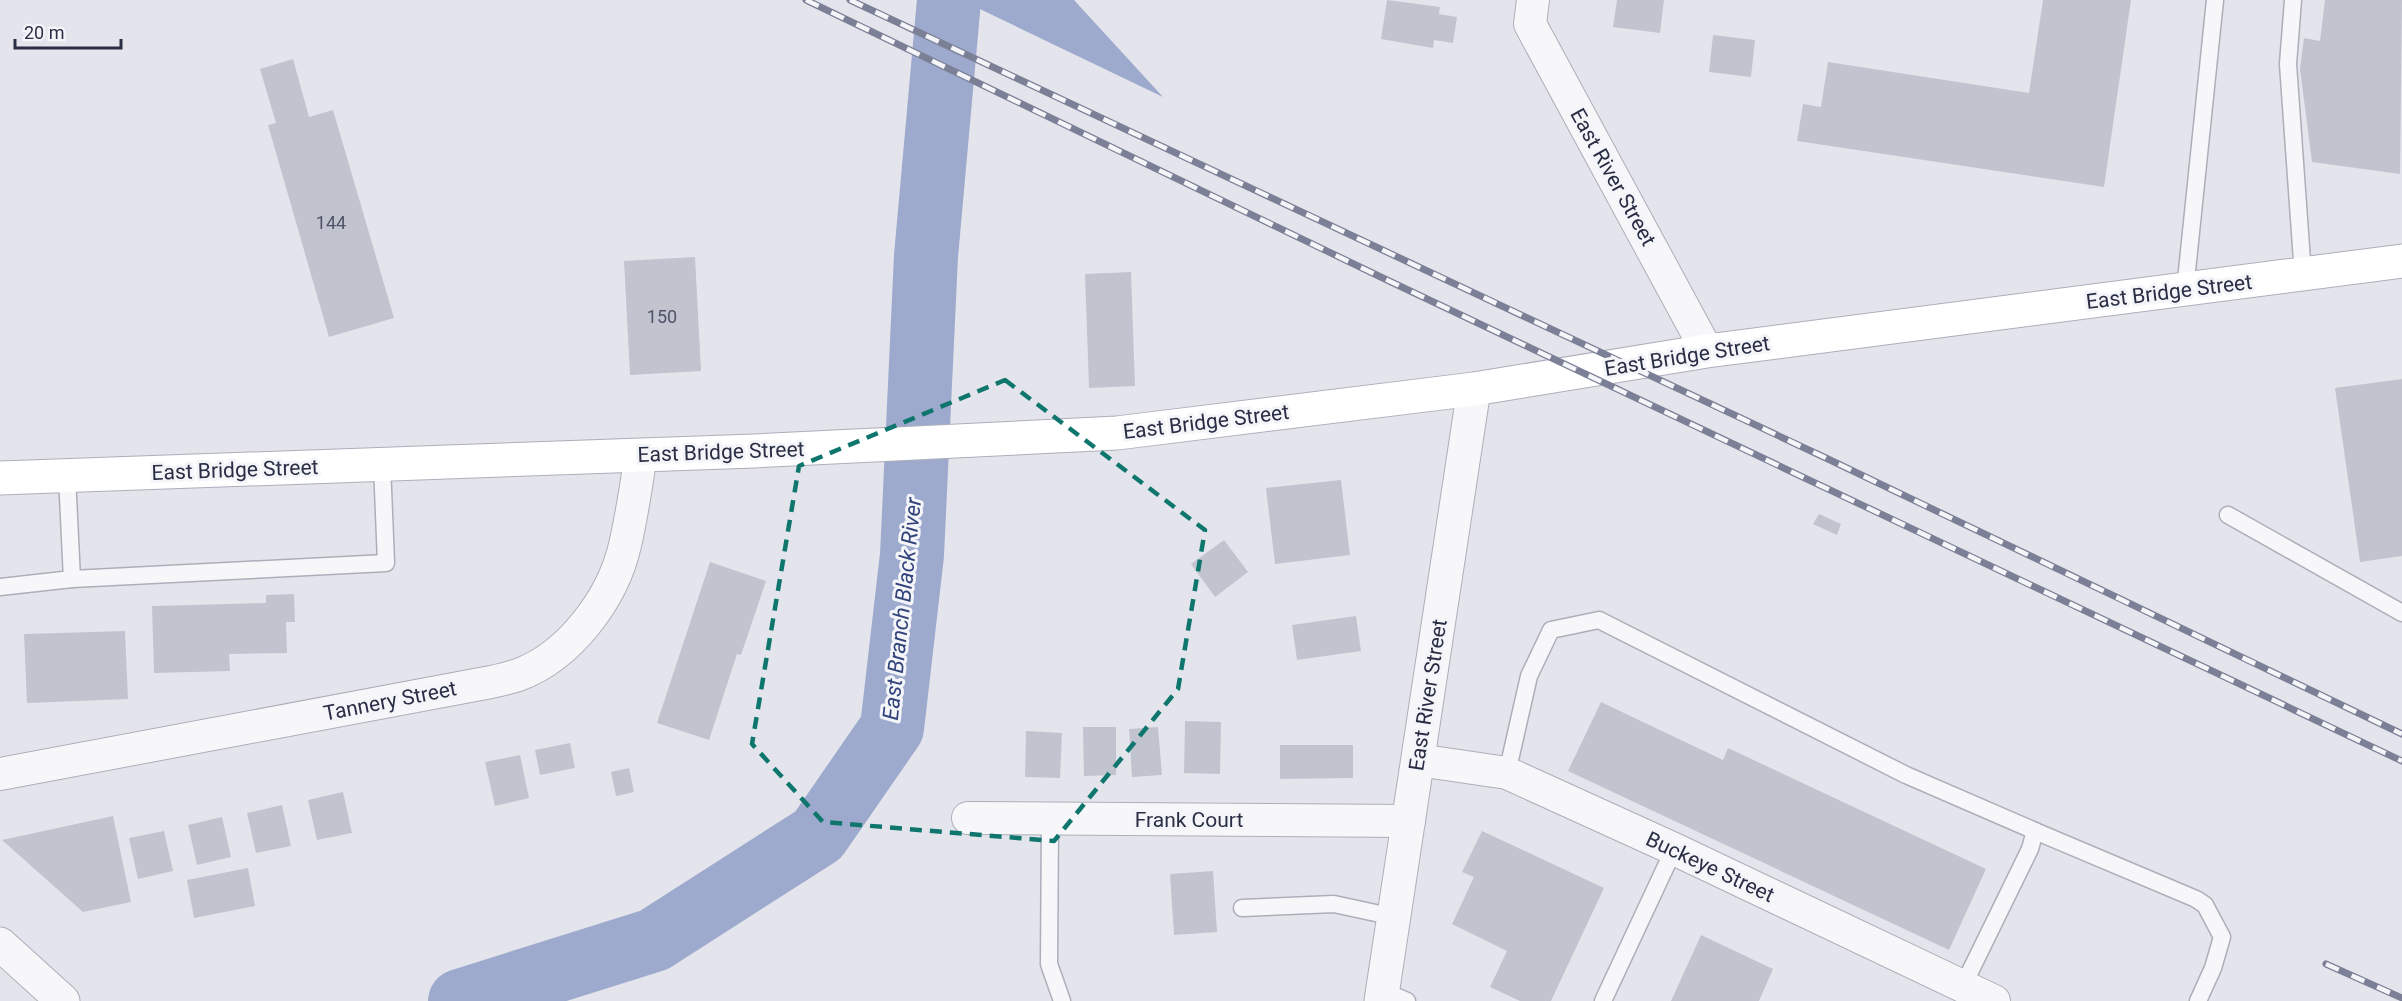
<svg xmlns="http://www.w3.org/2000/svg" width="2402" height="1001" font-family="Roboto,sans-serif">
<rect width="100%" height="100%" fill="#e4e5ec"/>
<path fill="#9eaacd" d="M961 0H1074L1163 97Z"/>
<g fill="none" stroke-linecap="round" stroke-linejoin="round">
<path stroke="#9eaacd" stroke-width="64" d="M460 1001 654 940 818 835 892 728 912 555 926 256 949 0"/>
</g>
<g fill="#c1c3cf">
<path d="M1387 0 1440 7 1439 14 1457 17 1453 43 1434 40 1433 48 1381 39Z"/>
<path d="M1617 0H1664L1660 33 1613 27Z"/>
<path d="M2043 0H2131L2104 187 1797 141 1803 104 1821 107 1828 62 2029 93Z"/>
<path d="M2325 0H2402L2400 174 2312 162 2300 69 2304 38 2320 41Z"/>
<path d="M1713 35 1755 40 1751 77 1709 72Z"/>
<path d="M293 59 309 117 333 110 394 318 329 337 268 125 276 123 260 69Z"/>
<path d="M695 257 701 371 630 375 624 261Z"/>
<path d="M1131 272 1135 386 1089 388 1085 274Z"/>
<path d="M2402 379V556L2360 562 2335 388Z"/>
<path d="M1341 480 1350 555 1275 564 1266 488Z"/>
<path d="M1819 514 1841 524 1837 535 1813 524Z"/>
<path d="M1224 540 1248 572 1215 597 1191 564Z"/>
<path d="M710 562 766 581 741 655 737 654 709 740 657 723Z"/>
<path d="M294 594 295 622H286L287 653 229 654 230 671 154 673 152 606 266 603V595Z"/>
<path d="M1356 616 1361 651 1297 660 1292 625Z"/>
<path d="M125 631 128 699 27 703 24 634Z"/>
<path d="M1601 702 1723 760 1728 748 1986 869 1949 950 1568 771Z"/>
<path d="M1185 721 1221 722 1220 774 1184 773Z"/>
<path d="M1083 727H1116V775L1084 776Z"/>
<path d="M1158 727 1162 775 1132 777 1129 729Z"/>
<path d="M1026 731 1062 733 1060 778 1025 777Z"/>
<path d="M570 743 575 768 540 775 535 750Z"/>
<path d="M1280 745H1353V778L1280 779Z"/>
<path d="M520 755 529 798 495 806 485 762Z"/>
<path d="M629 768 634 792 616 796 611 772Z"/>
<path d="M343 792 352 833 317 840 308 800Z"/>
<path d="M282 805 291 846 256 853 247 813Z"/>
<path d="M113 816 131 902 83 912 2 840Z"/>
<path d="M222 817 231 857 197 865 188 825Z"/>
<path d="M164 831 173 871 138 879 129 838Z"/>
<path d="M1482 831 1604 888 1551 1001H1520L1490 987 1507 951 1452 924 1474 877 1462 872Z"/>
<path d="M248 868 255 906 194 918 187 880Z"/>
<path d="M1213 871 1217 932 1174 935 1170 874Z"/>
<path d="M1701 935 1773 969 1759 1001H1671Z"/>
</g>
<g fill="none" stroke-linecap="round" stroke-linejoin="round">
<defs>
<g id="service">
<path d="M2293 0 2288 64 2303 275"/>
<path d="M2185 290 2215 0"/>
<path d="M67 476 72 579 386 563 382 464"/>
<path d="M2228 515 2402 613"/>
<path d="M0 587 72 579"/>
<path d="M1507 773 1529 676 1551 630 1599 620 1906 775 2035 831 2030 849 1963 986"/>
<path d="M1050 819 1049 964 1062 1001"/>
<path d="M2035 831 2196 899 2205 905 2222 937 2213 968 2198 1001"/>
<path d="M1242 908 1334 904 1394 917"/>
<path d="M1383 991 1407 1001"/>
<path d="M1603 1001 1674 849"/>
</g>
<g id="minor">
<path d="M1533 0 1530 24 1707 351"/>
<path d="M1418 760 1507 773 1674 849 1994 1001"/>
<path d="M0 774 491 682C500 680 509 678 518 675 570 656 613 598 625 545 632 516 636 485 641 455"/>
<path d="M968 818 1409 821"/>
</g>
<g id="tertiary">
<path d="M0 944 63 1001"/>
<path d="M1381 1001 1474 389"/>
</g>
<path id="secondary" d="M0 478 754 451 1117 433 1474 389 1707 351 2402 261"/>
</defs>
<use href="#service" stroke="#acaeba" stroke-width="19"/>
<use href="#minor" stroke="#acaeba" stroke-width="34"/>
<use href="#tertiary" stroke="#acaeba" stroke-width="35"/>
<use href="#secondary" stroke="#acaeba" stroke-width="35"/>
<use href="#service" stroke="#f7f7fa" stroke-width="16"/>
<use href="#minor" stroke="#f7f7fa" stroke-width="32"/>
<use href="#tertiary" stroke="#f7f7fa" stroke-width="33"/>
<use href="#secondary" stroke="#fff" stroke-width="33"/>
<defs>
<g id="rail">
<path d="M806 0 1387 280 2402 761"/>
<path d="M850 0 1828 459 2402 734"/>
<path d="M2326 964 2402 998"/>
</g>
</defs>
<use href="#rail" stroke="#7c8096" stroke-width="7"/>
<use href="#rail" stroke="#f4f5f9" stroke-width="4.5" stroke-dasharray="14" stroke-linecap="butt"/>
</g>
<path fill="none" stroke="#0f766e" stroke-width="4.5" stroke-dasharray="12 8" stroke-linejoin="round" d="M1005 380 1205 530 1178 689 1054 841 823 822 752 744 799 466Z"/>
<g text-anchor="middle" dominant-baseline="central" stroke-width="6" stroke-linejoin="round" paint-order="stroke">
<g font-size="18" fill="#505368">
<text x="331" y="222">144</text>
<text x="662" y="316">150</text>
</g>
<g font-size="21" fill="#2a2e45" stroke="#f4f5f9">
<text transform="translate(1613 177) rotate(61)">East River Street</text>
<text transform="translate(2169 292) rotate(-7)">East Bridge Street</text>
<text transform="translate(1687 356) rotate(-9)">East Bridge Street</text>
<text transform="translate(1206 422) rotate(-7)">East Bridge Street</text>
<text transform="translate(721 452) rotate(-2)">East Bridge Street</text>
<text transform="translate(235 470) rotate(-2)">East Bridge Street</text>
<text transform="translate(1428 695) rotate(-81)">East River Street</text>
<text transform="translate(390 701) rotate(-11)">Tannery Street</text>
<text x="1189" y="820">Frank Court</text>
<text transform="translate(1710 867) rotate(25)">Buckeye Street</text>
</g>
<g font-size="22" font-style="italic" fill="#32427b" stroke="#f4f5f9">
<text transform="translate(902 609) rotate(-84)">East Branch Black River</text>
</g>
</g>
<path d="M15 39v9h106v-9" fill="none" stroke="#2a2e45" stroke-width="3"/>
<text x="24" y="39" font-size="18" fill="#2a2e45" stroke="#f4f5f9" stroke-width="4.5" paint-order="stroke">20 m</text>
</svg>
